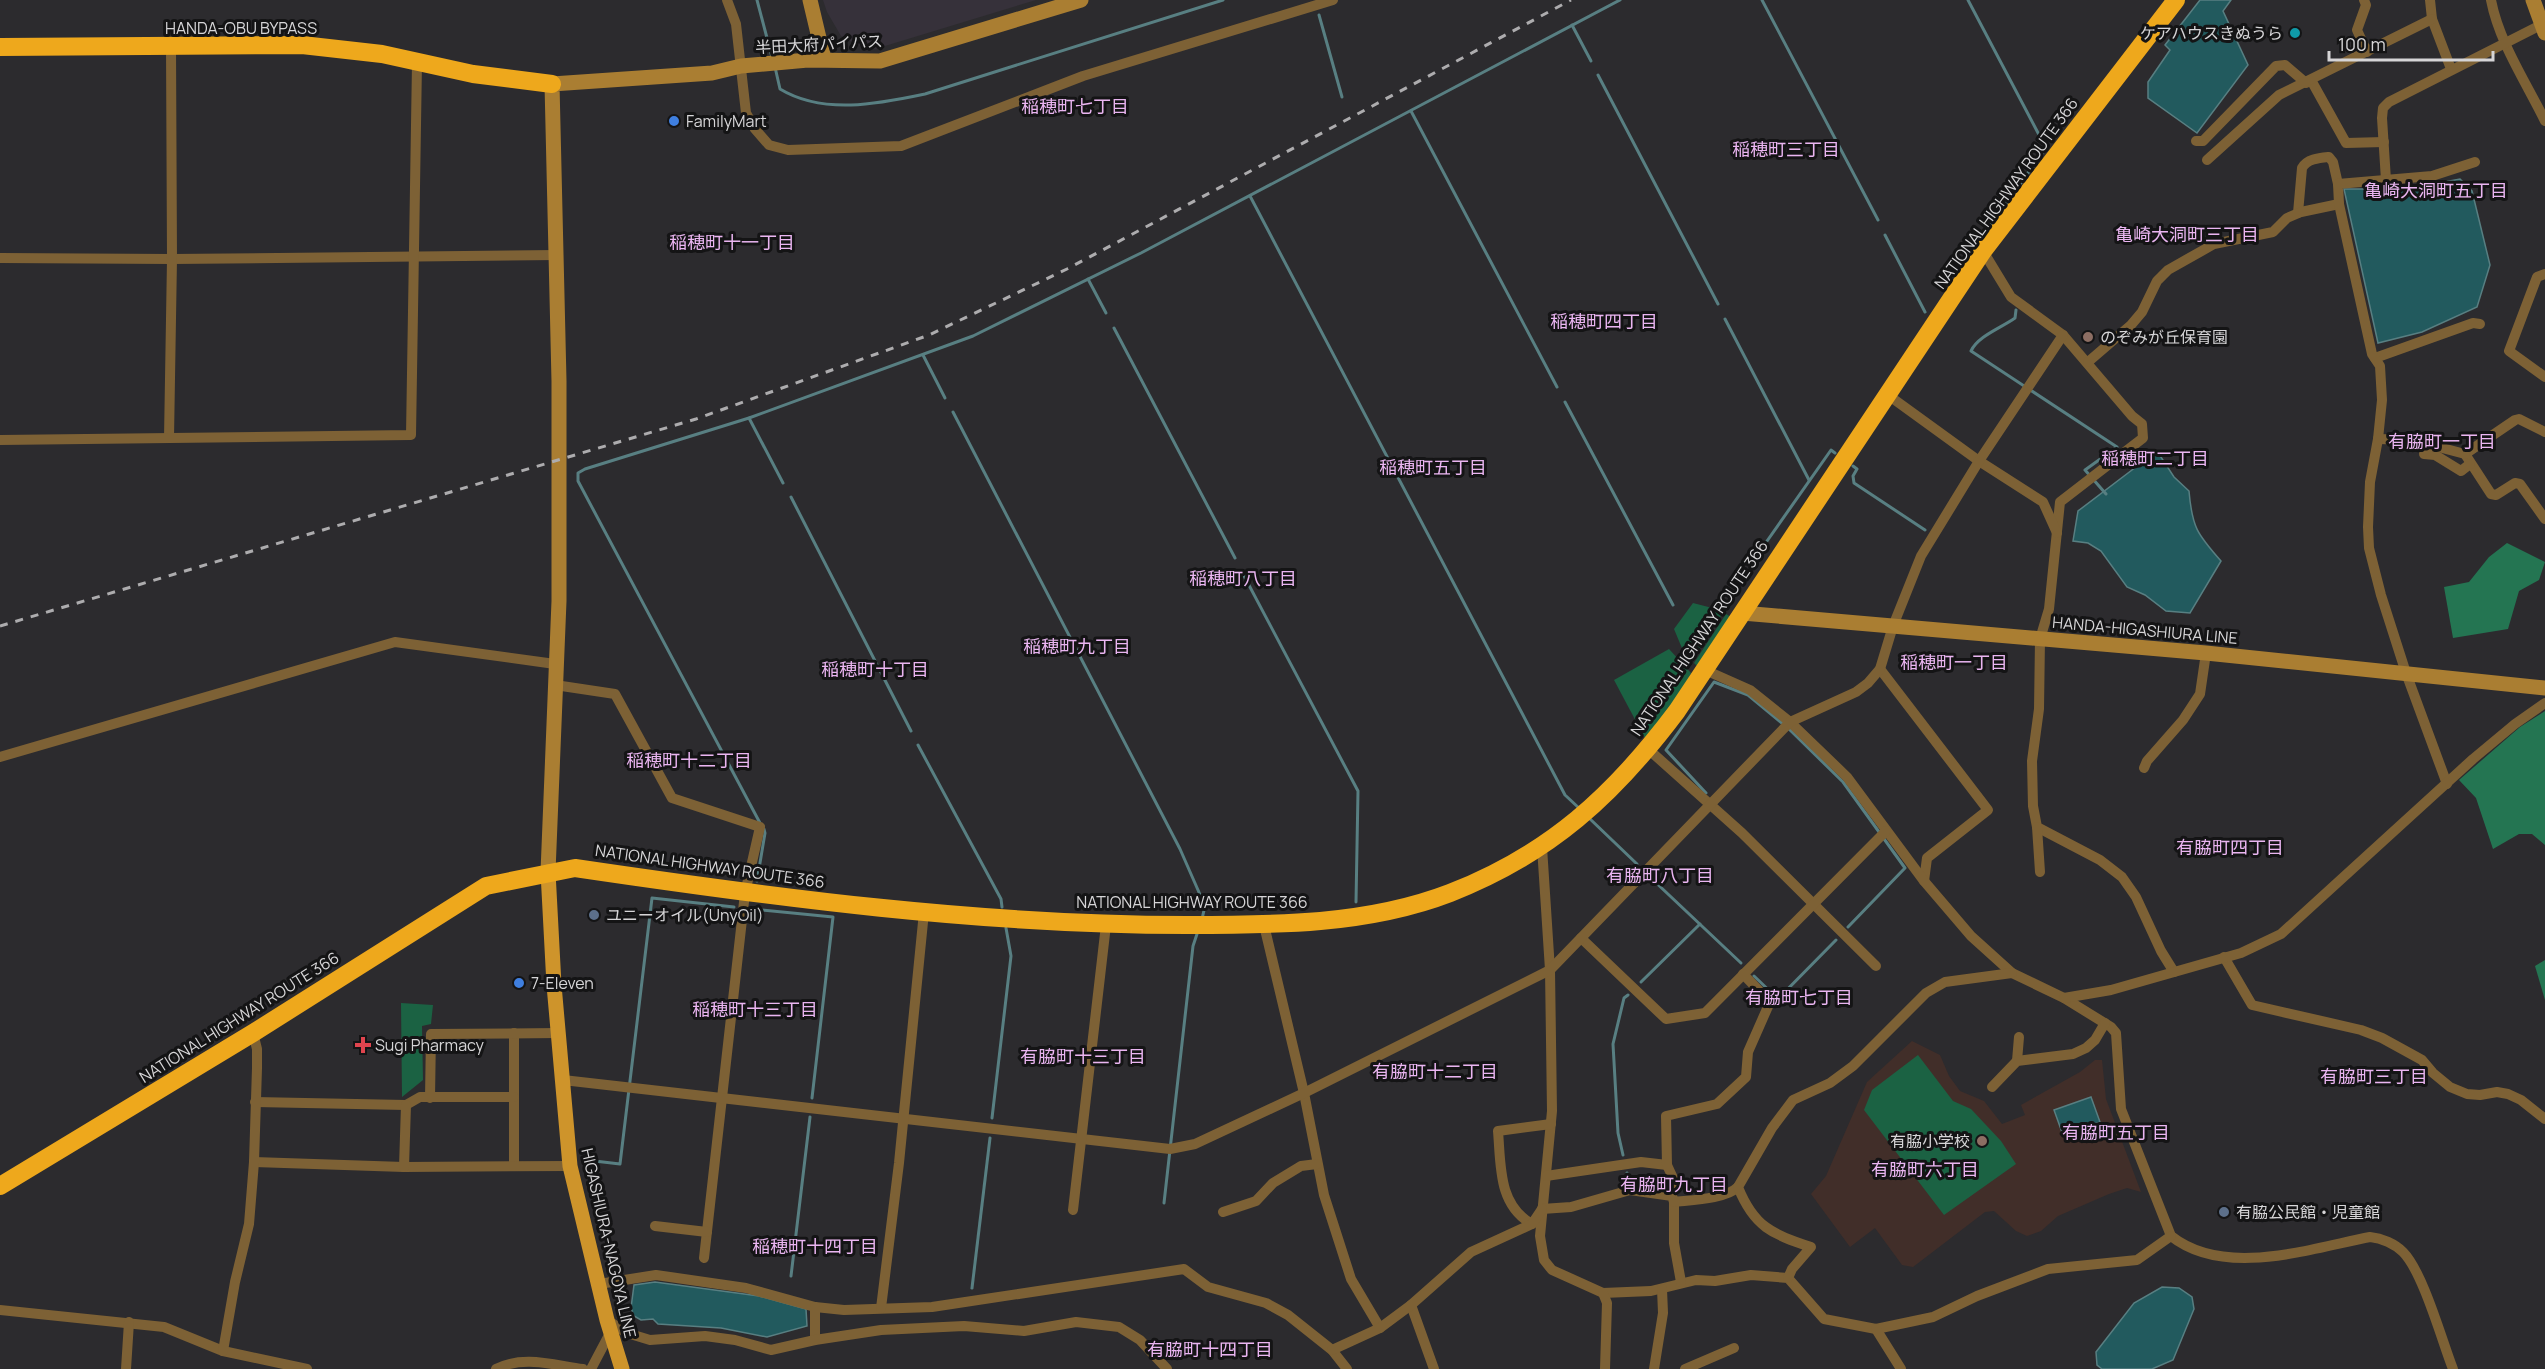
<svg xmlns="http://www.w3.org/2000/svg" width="2545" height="1369" font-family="Manrope,'Noto Sans JP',sans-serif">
<rect width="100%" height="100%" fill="#2c2b2e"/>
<path fill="#36313a" d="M823 0H1036L875 49 857 45 841 36 827 12Z"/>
<path fill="#412e29" d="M1912 1041 1940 1055 1949 1076 1960 1091 1984 1101 2002 1124 2025 1115 2021 1105 2080 1072 2095 1060H2102L2106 1099 2141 1192 2127 1188 2109 1194 2058 1216 2041 1231 2027 1236 2016 1231 1994 1211 1985 1212 1913 1267 1902 1265 1875 1228 1850 1247 1811 1194 1826 1176 1867 1082Z"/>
<g fill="#1b6243">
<path d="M1693 603 1724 611 1689 665 1674 629Z"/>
<path d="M1726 614 1731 617 1698 667 1694 663Z"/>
<path d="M1669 649 1691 673 1684 688 1647 742 1614 680Z"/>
<path d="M401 1003 433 1005 431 1024 422 1026 423 1080 402 1097Z"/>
<path d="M1918 1055 1953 1101 1971 1109 2001 1141 2016 1164 1944 1215 1864 1110 1872 1090Z"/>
</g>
<g fill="#247552">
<path d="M2507 543 2545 562 2539 580 2519 591 2508 629 2453 638 2444 587 2469 582 2489 557Z"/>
<path d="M2545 711V845L2532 834H2519L2493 849 2476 798 2459 780 2520 727Z"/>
<path d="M2545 960V1000L2535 966Z"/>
</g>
<g fill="#225a5e" stroke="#587f82" stroke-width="1.5">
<path d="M2200 0H2231L2223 11 2248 65 2197 133 2148 98V82L2170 50 2165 45Z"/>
<path d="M2460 179 2472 191 2490 265 2477 307 2422 332 2378 343 2344 189H2406Z"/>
<path d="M2157 451 2174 477 2189 491C2192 527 2197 534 2221 561L2190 613 2166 611 2145 595 2127 587 2101 551 2088 543 2073 541 2078 511Z"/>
<path d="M2091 1097 2100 1122 2063 1135 2054 1110Z"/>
<path d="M655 1282 759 1296 806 1309 807 1326 767 1337 721 1328 658 1324 653 1319 641 1320 634 1316 631 1308 634 1285Z"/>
<path d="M2162 1287 2179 1288 2192 1297 2194 1309 2173 1360 2152 1369H2102L2097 1365 2096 1352 2134 1303Z"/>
</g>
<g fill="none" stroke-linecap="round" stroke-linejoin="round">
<g stroke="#587f82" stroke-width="3">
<path d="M757 0 772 57"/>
<path d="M1762 0 1878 220"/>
<path d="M1968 0 2046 148 1991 224"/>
<path d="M1319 15 1342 97"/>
<path d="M1572 25 1591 61"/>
<path d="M775 67 780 89C823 115 878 104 925 94L1223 0"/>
<path d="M1598 75 1718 304"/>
<path d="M1411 111 1557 387"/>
<path d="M1250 196 1565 795 1580 809"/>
<path d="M1885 235 1925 312"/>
<path d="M1088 279 1106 313"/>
<path d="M2016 310 2015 318C2001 328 1978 336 1971 351L2117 447 2085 470 2106 494"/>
<path d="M1725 319 1809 480"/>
<path d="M1114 328 1235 558"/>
<path d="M923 355 945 398"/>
<path d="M1565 402 1673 605"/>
<path d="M953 412 1180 849 1205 906 1202 919"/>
<path d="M749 418 783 483"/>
<path d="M1853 466 1857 469 1853 476 1854 483 1925 530"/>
<path d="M791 497 911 731"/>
<path d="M1760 551 1831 450 1835 453"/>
<path d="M1242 572 1358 791 1356 902"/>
<path d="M1788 728 1843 782 1905 868 1848 927"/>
<path d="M918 745 1001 899 1002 907"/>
<path d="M1706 793 1666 750 1714 682 1748 695 1783 724"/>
<path d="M1589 818 1637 864"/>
<path d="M760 823 578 481V473L585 469 749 418 973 336 1141 253 1620 0"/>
<path d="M1651 878 1741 963"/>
<path d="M757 881 765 833 764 829"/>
<path d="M752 909 833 917 812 1098"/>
<path d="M1754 976 1778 999 1836 940"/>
<path d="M1641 982 1700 924"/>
<path d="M992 1118 1011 956 1006 928"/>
<path d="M1623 1155 1618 1133 1613 1044 1624 998 1628 995"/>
<path d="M586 1160 620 1164 652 898 734 907"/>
<path d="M1627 1173 1629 1184"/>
<path d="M1164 1203 1193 946 1198 931"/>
<path d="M791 1276 810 1117"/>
<path d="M972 1288 990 1138"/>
</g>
<g stroke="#7d6135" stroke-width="10">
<path d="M727 0 736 24 746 113 755 129 769 145 788 150 901 146 1083 76 1333 0"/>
<path d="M2364 0 2366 5 2357 30 2367 52"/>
<path d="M2430 0 2432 19 2451 69"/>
<path d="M2491 0C2499 42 2526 82 2545 121"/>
<path d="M2311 80 2346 143 2384 142"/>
<path d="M2196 141H2203L2276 66 2285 65 2306 83"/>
<path d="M2207 160 2279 95 2432 19"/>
<path d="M2386 180 2382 118 2383 108 2389 102 2541 25"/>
<path d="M2298 213 2302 168C2307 159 2319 158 2329 157L2333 162 2338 184"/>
<path d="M1983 251 2011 297 2063 335 2132 416 2142 424 2143 438 2060 502 2049 609 2040 639 2039 709 2032 761 2033 806 2037 827 2100 860 2122 877 2136 897 2161 951 2174 972"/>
<path d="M0 258 172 259 557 255"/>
<path d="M2545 274 2537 277 2509 351 2545 377"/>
<path d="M2375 358 2473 323 2480 324"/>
<path d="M2088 362 2131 325 2142 312 2157 281 2168 270 2214 244 2273 232 2287 218 2301 212 2339 204"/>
<path d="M1888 395 1979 461 2043 502 2057 533"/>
<path d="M2545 432 2519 419 2515 420 2465 454 2491 494 2496 495 2515 483 2520 484 2545 519"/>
<path d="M169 438 172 259 171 47"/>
<path d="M2378 439 2412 440 2465 454"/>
<path d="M0 440 411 435 417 63"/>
<path d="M2424 454 2435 455 2461 471 2470 464"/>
<path d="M1880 669 1988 810 1927 858 1924 881"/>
<path d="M1705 670 1750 690 1790 722 1847 777 1924 881 1971 936 2012 973 2064 998 2111 1027 2116 1033 2121 1109 2171 1236C2224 1278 2309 1249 2370 1237 2382 1238 2395 1244 2403 1252 2423 1272 2442 1341 2453 1369"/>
<path d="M555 685 615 694 672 798 760 827 745 893 704 1258"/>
<path d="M1648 749 1742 833 1876 966"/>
<path d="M0 757 395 642 555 664"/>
<path d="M2144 768 2147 761 2183 720 2200 694 2206 653"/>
<path d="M2447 784 2406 673 2381 595 2369 548 2368 527 2370 482 2378 439 2382 400 2380 366 2372 354 2339 204 2338 184 2432 176 2475 162"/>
<path d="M2037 827 2040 872"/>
<path d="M1542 847 1550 970 1552 1111 1540 1236 1544 1260 1552 1270 1603 1293 1651 1291 1696 1280 1715 1281 1751 1275 1788 1278 1824 1319 1876 1329 1933 1317 1977 1296 2048 1269 2137 1260 2171 1236"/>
<path d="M1264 925 1304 1093 1324 1195 1351 1279 1380 1328"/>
<path d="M1581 938 1666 1019 1705 1013 1886 831"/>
<path d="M2224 957 2252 1005 2361 1030 2382 1038 2422 1060 2433 1073 2450 1087 2467 1094 2480 1095 2497 1092 2508 1094 2521 1100 2545 1119"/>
<path d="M2064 998 2111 990 2241 953 2281 934 2473 759 2515 724 2545 703"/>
<path d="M514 1033V1166"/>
<path d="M2017 1061 2019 1037"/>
<path d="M563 1080 1170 1149 1195 1144 1304 1093 1550 970 1790 722 1856 692 1868 683 1880 669 1893 626 1921 556 1979 461 2063 335"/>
<path d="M1992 1087 2017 1061 2073 1054 2086 1048 2095 1040 2105 1023"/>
<path d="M430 1098 431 1034 559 1033"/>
<path d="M255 1102 406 1105 420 1097H514"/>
<path d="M254 1162 404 1167 570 1166"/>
<path d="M404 1167 406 1105"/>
<path d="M1546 1176 1641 1162 1667 1165"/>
<path d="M1672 1196 1673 1178 1667 1165 1666 1116 1717 1104 1746 1077 1748 1052 1770 1002 1743 974"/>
<path d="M1674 1202V1243L1681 1282"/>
<path d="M1542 1209 1571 1207 1630 1190 1672 1196 1674 1202C1690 1200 1726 1199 1738 1187"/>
<path d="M1073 1210 1106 925"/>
<path d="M1223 1212 1256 1201 1273 1183 1301 1166 1317 1164"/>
<path d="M1532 1224C1498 1205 1501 1166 1498 1131L1551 1124"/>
<path d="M655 1226 707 1232"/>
<path d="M1788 1278 1792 1269 1811 1247C1772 1234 1754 1227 1738 1187L1772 1128 1793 1100 1830 1083 1853 1066 1926 993 1945 982 2012 973"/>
<path d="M599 1284 656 1275 746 1288 815 1307 844 1310 932 1307 1184 1269 1208 1287 1266 1303 1288 1315 1332 1350 1347 1369"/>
<path d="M1603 1293 1607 1303 1605 1369"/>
<path d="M1411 1305 1434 1369"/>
<path d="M815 1307V1340"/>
<path d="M881 1308 899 1163 924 912"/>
<path d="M0 1310 164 1327 223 1351 307 1369"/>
<path d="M607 1320 627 1333 650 1340 705 1336 735 1340 771 1350 815 1340 881 1330 964 1326 1024 1331 1076 1322 1119 1327 1140 1340 1167 1369"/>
<path d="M1876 1329 1901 1369"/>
<path d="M1332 1350 1380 1328 1411 1305 1471 1252 1532 1224 1542 1209"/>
<path d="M223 1351 235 1282 249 1224 254 1162 257 1068V1049L253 1033"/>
<path d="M126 1369 129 1322"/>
<path d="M496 1369C523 1355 553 1365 583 1369"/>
<path d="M591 1369 610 1333"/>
<path d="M1654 1369 1663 1313 1662 1289"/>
<path d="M1685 1369 1734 1348"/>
</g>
<g stroke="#aa7e32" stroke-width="15">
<path d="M810 0 824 59"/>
<path d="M2533 0 2545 33"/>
<path d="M1742 613 2206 653 2545 688"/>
<path d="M548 872 559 601V381L552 84 712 73 741 66 808 60 880 61 1081 0"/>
</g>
<path stroke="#ce942b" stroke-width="15" d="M548 872 554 985 570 1166 607 1320 622 1369"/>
<g stroke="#eea81c" stroke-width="18">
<path d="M0 47 302 45 382 54 473 74 552 84"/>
<path d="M0 1186 253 1033 486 886 575 868C778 898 982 925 1187 925 1275 925 1367 925 1450 893 1550 854 1614 795 1677 711L1983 251 2176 0"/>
</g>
<path stroke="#adacae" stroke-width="3" stroke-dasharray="8 8" stroke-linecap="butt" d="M0 626 696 419 929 335 1067 269 1571 0"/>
</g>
<circle fill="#0f9aa8" stroke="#141415" stroke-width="2" cx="2295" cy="33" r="6"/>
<g fill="#3f7fe0" stroke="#141415" stroke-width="2">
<circle cx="674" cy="121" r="6"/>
<circle cx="519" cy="983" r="6"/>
</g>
<g fill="#8d6e63" stroke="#141415" stroke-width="2">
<circle cx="2088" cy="337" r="6"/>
<circle cx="1982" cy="1141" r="6"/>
</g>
<g fill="#5c6f8a" stroke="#141415" stroke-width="2">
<circle cx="594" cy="915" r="6"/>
<circle cx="2224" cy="1212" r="6"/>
</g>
<path fill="#e0444e" stroke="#141415" stroke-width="2" d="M360 1036h6v6h6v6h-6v6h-6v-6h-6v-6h6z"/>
<g text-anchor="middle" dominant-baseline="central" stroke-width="6" stroke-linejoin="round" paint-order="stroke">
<g font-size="16" fill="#d6d5d7" stroke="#141415">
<text x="241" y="28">HANDA-OBU BYPASS</text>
<text transform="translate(819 44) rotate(-3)">半田大府パイパス</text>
<text transform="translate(2006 193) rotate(-54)">NATIONAL HIGHWAY ROUTE 366</text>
<text transform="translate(2145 630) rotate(5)">HANDA-HIGASHIURA LINE</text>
<text transform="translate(1699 638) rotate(-56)">NATIONAL HIGHWAY ROUTE 366</text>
<text transform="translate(710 866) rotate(8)">NATIONAL HIGHWAY ROUTE 366</text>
<text x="1192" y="902">NATIONAL HIGHWAY ROUTE 366</text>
<text transform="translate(239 1017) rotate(-32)">NATIONAL HIGHWAY ROUTE 366</text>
<text transform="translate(609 1243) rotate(77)">HIGASHIURA-NAGOYA LINE</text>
</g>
<g font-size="16" fill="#d6d5d7" stroke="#141415" text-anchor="start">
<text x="2283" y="33" text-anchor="end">ケアハウスきぬうら</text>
<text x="686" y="121">FamilyMart</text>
<text x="2100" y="337">のぞみが丘保育園</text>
<text x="606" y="915">ユニーオイル(UnyOil)</text>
<text x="531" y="983">7-Eleven</text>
<text x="375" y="1045">Sugi Pharmacy</text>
<text x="1970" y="1141" text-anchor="end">有脇小学校</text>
<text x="2236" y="1212">有脇公民館・児童館</text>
</g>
<g font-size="18" fill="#eab5f1" stroke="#141415">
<text x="1075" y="106">稲穂町七丁目</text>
<text x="1786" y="149">稲穂町三丁目</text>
<text x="2436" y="190">亀崎大洞町五丁目</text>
<text x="2187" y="234">亀崎大洞町三丁目</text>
<text x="732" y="242">稲穂町十一丁目</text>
<text x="1604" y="321">稲穂町四丁目</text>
<text x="2442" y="441">有脇町一丁目</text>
<text x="2155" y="458">稲穂町二丁目</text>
<text x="1433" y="467">稲穂町五丁目</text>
<text x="1243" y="578">稲穂町八丁目</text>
<text x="1077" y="646">稲穂町九丁目</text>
<text x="1954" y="662">稲穂町一丁目</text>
<text x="875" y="669">稲穂町十丁目</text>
<text x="689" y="760">稲穂町十二丁目</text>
<text x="2230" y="847">有脇町四丁目</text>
<text x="1660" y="875">有脇町八丁目</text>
<text x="1799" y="997">有脇町七丁目</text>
<text x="755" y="1009">稲穂町十三丁目</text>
<text x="1083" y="1056">有脇町十三丁目</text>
<text x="1435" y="1071">有脇町十二丁目</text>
<text x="2374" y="1076">有脇町三丁目</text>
<text x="2116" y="1132">有脇町五丁目</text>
<text x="1925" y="1169">有脇町六丁目</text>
<text x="1674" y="1184">有脇町九丁目</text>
<text x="815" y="1246">稲穂町十四丁目</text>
<text x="1210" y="1349">有脇町十四丁目</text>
</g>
</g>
<path d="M2329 51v9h164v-9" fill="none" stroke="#d6d5d7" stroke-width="3"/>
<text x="2338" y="51" font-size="18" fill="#d6d5d7" stroke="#141415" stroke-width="4.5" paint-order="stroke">100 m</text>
</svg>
